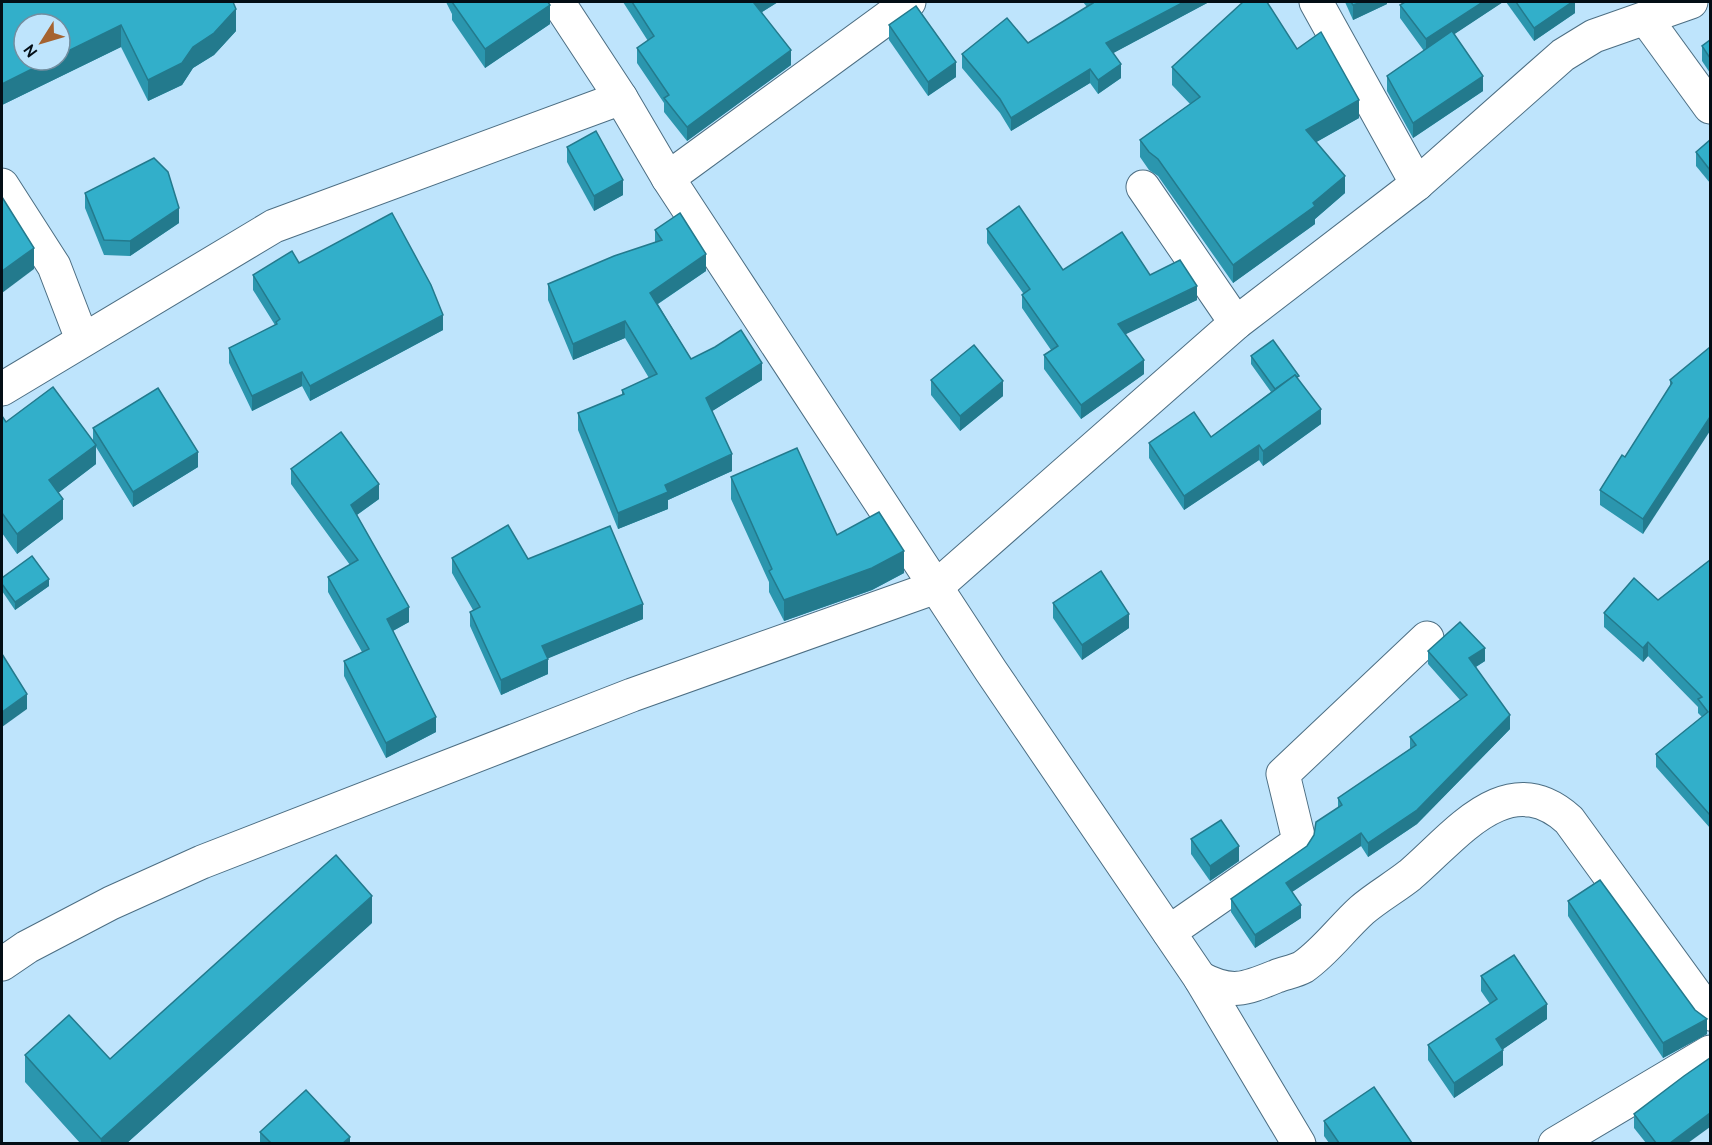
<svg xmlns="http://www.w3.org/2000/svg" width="1712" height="1145" font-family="Cabin,sans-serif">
<rect width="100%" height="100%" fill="#bee4fc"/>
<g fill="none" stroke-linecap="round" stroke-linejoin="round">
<defs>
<g id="minor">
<path d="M558 2 621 98"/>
<path d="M1316 2 1417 184"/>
<path d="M1646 19 1710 107"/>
<path d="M668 178 909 2"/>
<path d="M2 185 54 266 82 339"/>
<path d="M1143 187 1236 323"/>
<path d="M2 389 274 226 621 98 668 178 991 671 1200 978 1299 1144"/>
<path d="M1169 932 1296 844 1298 836 1283 774 1427 638"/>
<path d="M2 964 27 947 111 903 202 862 632 695 936 587 1236 323 1417 184 1563 55 1594 36 1691 2"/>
<path d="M1200 978C1232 995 1245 989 1277 976 1285 973 1296 971 1303 967 1325 952 1342 928 1362 910 1377 897 1395 887 1410 875 1455 837 1507 764 1569 820L1710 1014"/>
<path d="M1555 1144 1710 1052"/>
</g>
</defs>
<use href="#minor" stroke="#4c6e83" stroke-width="35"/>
<use href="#minor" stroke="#fff" stroke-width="33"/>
</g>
<g fill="#2b96ae">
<path d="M2 2 236 31 214 55 193 68 182 85 148 101 121 47 2 105Z"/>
<path d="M446 2H548L550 24 485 68 452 20V14Z"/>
<path d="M623 2H778L762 12 791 65 687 141 664 112V103L637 63V48L648 41Z"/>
<path d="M1083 2H1209L1113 53 1121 78 1098 94 1090 83 1011 131 1000 113 962 68V54L1028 43 1087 7Z"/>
<path d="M1345 2H1387V4L1353 20Z"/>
<path d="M1405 2H1503L1454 34 1483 91 1413 138 1387 91V76L1424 51 1400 18V5Z"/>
<path d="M1506 2H1575V13L1534 41Z"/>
<path d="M889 25 956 77 928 96 889 40Z"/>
<path d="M1710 40V73L1702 61V46Z"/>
<path d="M1297 49 1359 118 1316 142 1345 193 1315 219V224L1233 283 1158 176 1149 170 1140 157V140L1190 104 1172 85V67Z"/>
<path d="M1710 140V183L1696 166V152Z"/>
<path d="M567 147 623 195 594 211 567 162Z"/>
<path d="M85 193 179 223 130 256 104 255 85 208Z"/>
<path d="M987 229 1063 270 1150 275 1197 300 1125 334 1144 374 1081 419 1044 369V355L1051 350 1022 308V295L1023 293 987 243Z"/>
<path d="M655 230 706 271 658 304 691 359 762 380 712 411 732 471 668 500V509L618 529 578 430V413L622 395V390L649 378 625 338 573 360 548 300V284L655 243Z"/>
<path d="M299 263 443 330 310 401 302 386 252 411 229 363V348L275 325 253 290V275Z"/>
<path d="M1710 347 1643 534 1600 505V490L1625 457 1670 387V380Z"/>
<path d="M1251 356 1299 380 1321 424 1263 466 1259 460 1184 510 1149 458V443L1211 437 1271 392 1251 364Z"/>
<path d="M931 380 1003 396 960 431 931 395Z"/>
<path d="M2 416 6 422 93 441V428L198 467 133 507 96 447V464L58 493 63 519 17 554 2 533Z"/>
<path d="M291 469 379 499 357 515 409 622 393 631 436 732 386 758 344 676V661L362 652 328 592V577L350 565 291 484Z"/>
<path d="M731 477 837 535 904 573 872 590 784 621 769 592V582L731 499Z"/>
<path d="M452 558 528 559 643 619 548 658V674L501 695 470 626V612L473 610 452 573Z"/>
<path d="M1710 560V828L1656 767V754L1702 717 1698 713V707L1648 656 1643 662 1604 627V613L1658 600Z"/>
<path d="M2 578 49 586 15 610 2 591Z"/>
<path d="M1053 603 1129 628 1082 660 1053 618Z"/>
<path d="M1428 651 1485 661 1476 667 1510 729 1417 824 1368 857 1361 846 1292 892 1301 918 1255 948 1231 912V899L1307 846 1338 808V798L1410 749V737L1460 700 1428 664Z"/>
<path d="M1191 839 1239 861 1210 881 1191 854Z"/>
<path d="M1568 901 1707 1034 1663 1058 1568 916Z"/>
<path d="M372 923 127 1143H80L25 1082V1055L110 1059Z"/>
<path d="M1481 976 1547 1019 1503 1049V1065L1454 1098 1428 1060V1045L1490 1004 1481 991Z"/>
<path d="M1634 1114 1688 1143H1646L1634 1128Z"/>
<path d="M1324 1121 1412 1143H1329L1324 1136Z"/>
<path d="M260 1132 350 1143H260Z"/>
</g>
<g fill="#237a8d">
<path d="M756 2H778L754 17V3Z"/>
<path d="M1184 2H1209L1106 57V43Z"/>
<path d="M1362 2H1387V4L1353 20V5Z"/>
<path d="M1483 2H1503L1426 53V39Z"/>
<path d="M1572 2H1575V13L1534 41V28Z"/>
<path d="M550 5V24L485 68V49Z"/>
<path d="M236 9V31L214 55 193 68 182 85 148 101V80Z"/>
<path d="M121 25V47L2 105V84L50 60H60V55Z"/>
<path d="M791 50V65L687 141V127Z"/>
<path d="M956 62V77L928 96V82Z"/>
<path d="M1121 64V78L1098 94V80Z"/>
<path d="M1090 69V83L1011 131V118Z"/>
<path d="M1483 76V91L1413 138V123Z"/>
<path d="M1359 100V118L1306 148V130Z"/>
<path d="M1345 176V193L1315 219V224L1233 283V265L1313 203Z"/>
<path d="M623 180V195L594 211V196Z"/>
<path d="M179 208V223L130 256V241Z"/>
<path d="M34 248V269L2 293V271Z"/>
<path d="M706 254V271L650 309V293Z"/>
<path d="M1197 286V300L1118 338V324Z"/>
<path d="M443 315V330L310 401V386Z"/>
<path d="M625 321V338L573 360V344Z"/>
<path d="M1144 360V374L1081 419V405Z"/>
<path d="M762 363V380L706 415V398Z"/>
<path d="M302 372V386L252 411V396Z"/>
<path d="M1003 381V396L960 431V416Z"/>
<path d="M1321 409V424L1263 466V451Z"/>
<path d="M1710 417V431L1643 534V519Z"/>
<path d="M96 445V464L49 500V480Z"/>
<path d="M1259 445V460L1184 510V496Z"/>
<path d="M198 452V467L133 507V492Z"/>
<path d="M732 454V471L668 500V509L618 529V513L665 485Z"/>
<path d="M379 484V499L351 519V505Z"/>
<path d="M63 499V519L17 554V534Z"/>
<path d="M904 551V573L872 590 784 621V600Z"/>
<path d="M49 579V586L15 610V602Z"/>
<path d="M643 604V619L542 661V646Z"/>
<path d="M409 607V622L387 634V619Z"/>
<path d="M1129 614V628L1082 660V645Z"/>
<path d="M1648 642V656L1643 662V648Z"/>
<path d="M1485 648V661L1469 671V658Z"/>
<path d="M548 659V674L501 695V680Z"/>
<path d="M27 694V709L2 727V712Z"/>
<path d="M1510 715V729L1417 824 1368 857V843Z"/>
<path d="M436 717V732L386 758V743Z"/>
<path d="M1361 833V846L1286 896V883Z"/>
<path d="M1239 846V861L1210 881V866Z"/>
<path d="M372 896V923L127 1143H101V1139Z"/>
<path d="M1301 905V918L1255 948V935Z"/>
<path d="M1547 1004V1019L1496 1054V1039Z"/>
<path d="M1707 1019V1034L1663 1058V1043Z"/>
<path d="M1503 1050V1065L1454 1098V1083Z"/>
<path d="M1710 1113V1127L1688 1143H1670Z"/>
<path d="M350 1137V1143H343Z"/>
</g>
<g fill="#32afca" stroke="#237a8d" stroke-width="1.5">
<path d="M2 2H233L236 9 214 33 193 47 182 63 148 80 121 25 60 55V24H24V60H50L2 84Z"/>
<path d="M452 2H548L550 5 485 49Z"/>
<path d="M632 2H756L754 3 791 50 687 127 664 98 669 95 637 48 654 36Z"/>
<path d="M1092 2H1184L1106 43 1121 64 1098 80 1090 69 1011 118 1000 99 962 54 1007 18 1028 43 1093 3Z"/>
<path d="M1243 2H1267L1297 49 1321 32 1359 100 1306 130 1345 176 1313 203 1315 206 1233 265 1158 159 1149 152 1140 140 1200 97 1172 67Z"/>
<path d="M1351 2H1362L1353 5Z"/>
<path d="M1405 2H1483L1426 39 1400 5Z"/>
<path d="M1516 2H1572L1534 28Z"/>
<path d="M916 6 956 62 928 82 889 25Z"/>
<path d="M1452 31 1483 76 1413 123 1387 76Z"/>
<path d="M1710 40V58L1702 46Z"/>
<path d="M596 131 623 180 594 196 567 147Z"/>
<path d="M1710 140V170L1696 152Z"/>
<path d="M154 158 168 172 179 208 130 241 104 240 85 193Z"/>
<path d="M2 197 34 248 2 271Z"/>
<path d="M1019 206 1063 270 1122 232 1150 275 1180 260 1197 286 1118 324 1144 360 1081 405 1044 355 1058 346 1022 295 1030 289 987 229Z"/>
<path d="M392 213 431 285 443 315 310 386 302 372 252 396 229 348 277 324 276 322 280 319 253 275 292 251 299 263Z"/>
<path d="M680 213 706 254 650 293 691 359 715 347 741 330 762 363 706 398 732 454 665 485 668 492 618 513 578 413 624 394 622 390 657 374 625 321 573 344 548 284 614 256 662 240 655 230Z"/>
<path d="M1273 340 1299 376 1297 377 1295 375 1275 389 1251 356Z"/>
<path d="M974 345 1003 381 960 416 931 380Z"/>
<path d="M1710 347V417L1643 519 1600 490 1622 455 1625 457 1672 383 1670 380Z"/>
<path d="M1295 375 1321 409 1263 451 1259 445 1184 496 1149 443 1194 412 1211 437Z"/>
<path d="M53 387 96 445 49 480 63 499 17 534 2 513V416L6 422Z"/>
<path d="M158 388 198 452 133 492 93 428Z"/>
<path d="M341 432 379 484 351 505 409 607 387 619 436 717 386 743 344 661 369 649 328 577 358 560 291 469Z"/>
<path d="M797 448 837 535 879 512 904 551 872 568 784 600 769 571 772 569 731 477Z"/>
<path d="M508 525 528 559 610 526 643 604 542 646 548 659 501 680 470 612 480 607 452 558Z"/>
<path d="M32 556 49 579 15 602 2 584V578Z"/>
<path d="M1710 560V815L1656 754 1708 712 1698 699 1702 697 1648 642 1643 648 1604 613 1634 578 1658 600Z"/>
<path d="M1101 571 1129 614 1082 645 1053 603Z"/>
<path d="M1460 622 1485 648 1469 658 1510 715 1417 810 1368 843 1361 833 1286 883 1301 905 1255 935 1231 899 1307 846 1314 835 1316 822 1342 805 1338 798 1416 745 1410 737 1467 695 1428 651Z"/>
<path d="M2 654 27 694 2 712Z"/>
<path d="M1221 820 1239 846 1210 866 1191 839Z"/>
<path d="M336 855 372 896 101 1139 25 1055 69 1015 110 1059Z"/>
<path d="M1600 880 1695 1010 1707 1019 1663 1043 1568 901Z"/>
<path d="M1514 955 1547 1004 1496 1039 1503 1050 1454 1083 1428 1045 1497 999 1481 976Z"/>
<path d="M1710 1058V1113L1670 1143H1656L1634 1114 1684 1076Z"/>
<path d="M1374 1087 1412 1143H1339L1324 1121Z"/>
<path d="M306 1090 350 1137 343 1143H271L260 1132Z"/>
</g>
<rect width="1712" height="1145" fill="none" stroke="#030e16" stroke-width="6"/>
<g transform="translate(42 42) rotate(233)"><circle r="28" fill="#bee4fc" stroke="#738ea0" stroke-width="1.5"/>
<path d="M0-4.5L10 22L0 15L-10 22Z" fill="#a56330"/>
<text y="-9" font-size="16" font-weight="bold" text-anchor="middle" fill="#030e16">N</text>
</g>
</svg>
